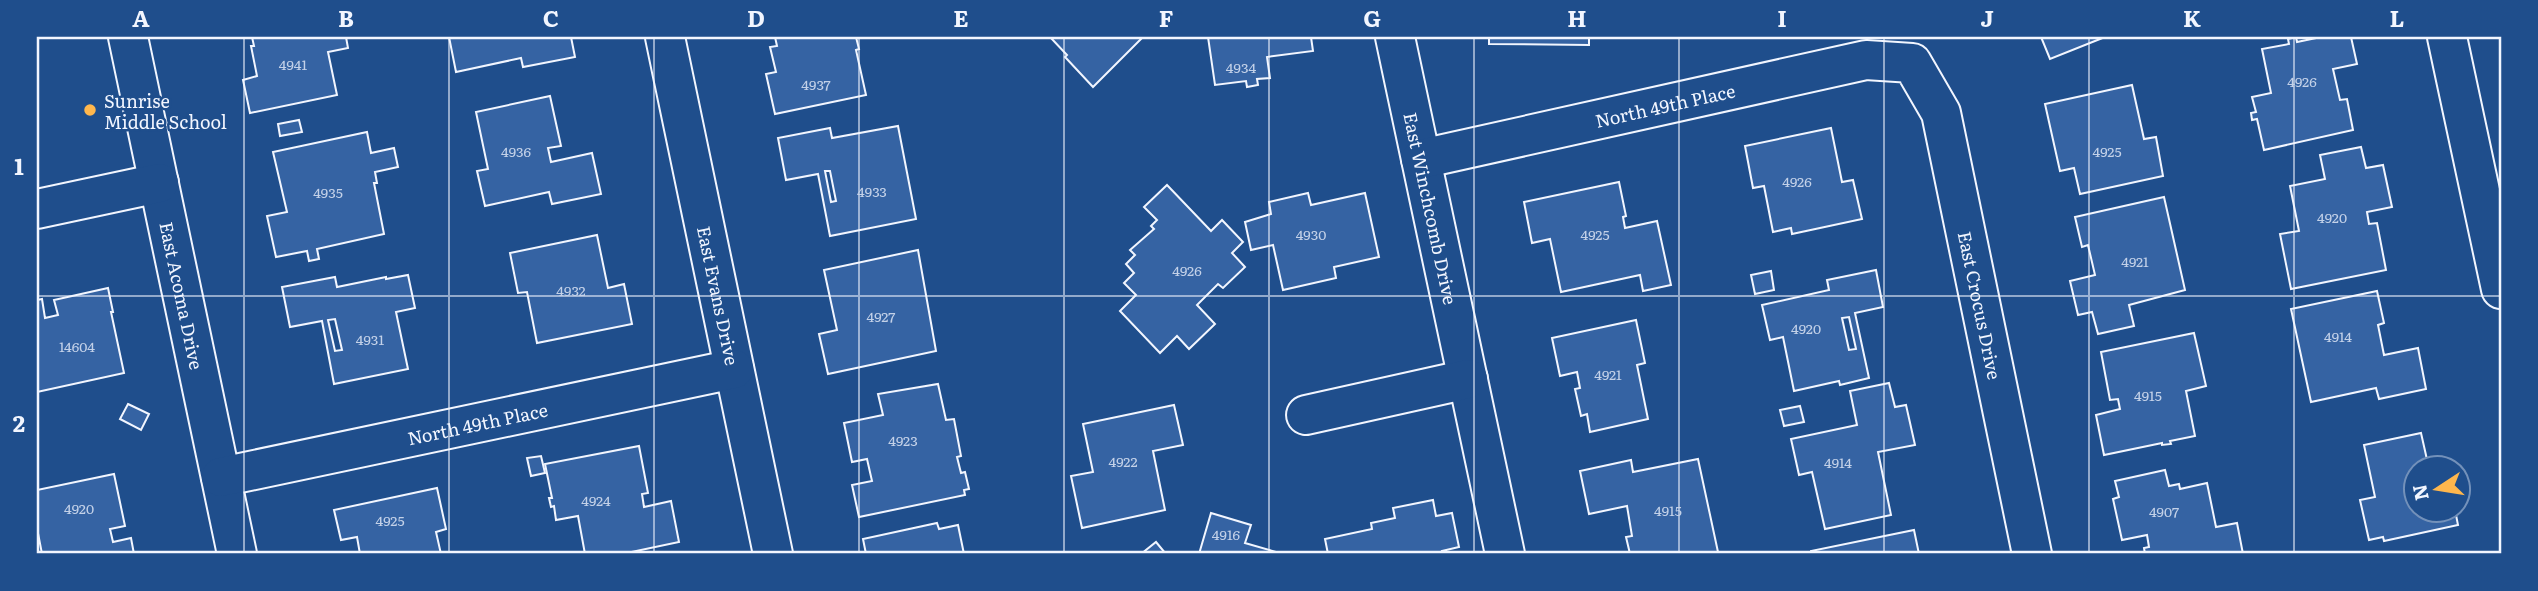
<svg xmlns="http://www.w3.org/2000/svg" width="2538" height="591" font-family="Literata,serif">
<rect width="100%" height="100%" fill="#1f4e8c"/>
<g fill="#3563a3" stroke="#f2f6ff" stroke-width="2" fill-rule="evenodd">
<path d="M252 37H346L348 48 328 52 337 95 250 113 243 80 257 76 251 46H254Z"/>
<path d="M449 37H571L575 57 523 67 521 58 456 72Z"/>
<path d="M775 37H856L859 49 856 50 866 95 775 114 766 74 776 72 770 47 777 46Z"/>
<path d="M1050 37H1143L1093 87 1065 57 1067 55Z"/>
<path d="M1208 37H1311L1313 51 1267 57 1270 78 1257 79 1258 85 1247 87 1246 81 1215 85Z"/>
<path d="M1489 37H1589V45L1489 44Z"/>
<path d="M2041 37H2105L2050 59Z"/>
<path d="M2296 37 2297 42 2321 37H2351L2357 64 2333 69 2340 100 2347 99 2353 130 2264 150 2257 119 2252 120 2251 113 2256 112 2252 97 2271 93 2262 49 2289 44 2288 39Z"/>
<path d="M2132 85 2144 139 2156 137 2163 176 2080 194 2074 168 2060 171 2045 104Z"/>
<path d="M550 96 561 146 548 148 551 162 592 153 601 194 552 204 549 192 485 206 477 171 488 169 476 112Z"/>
<path d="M299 120 302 132 280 136 278 124Z"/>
<path d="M898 126 916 219 830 236 818 174 786 180 778 138 830 128 832 138ZM825 171H830L836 201 831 202Z"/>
<path d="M1831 128 1842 182 1853 180 1862 219 1792 234 1791 228 1773 232 1764 186 1753 188 1745 146Z"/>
<path d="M367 132 371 153 394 148 398 167 375 172 377 183H374L384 234 317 249 319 259 309 261 307 251 276 257 267 216 287 212 273 152Z"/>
<path d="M2361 147 2366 168 2383 165 2392 207 2367 212 2369 224 2377 223 2386 270 2291 289 2280 234 2299 231 2290 186 2325 179 2320 155Z"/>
<path d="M1619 182 1626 216 1623 217 1625 228 1657 221 1671 285 1643 291 1640 275 1561 292 1550 239 1532 243 1524 202Z"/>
<path d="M1167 185 1211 231 1222 220 1243 242 1232 253 1245 267 1223 288 1218 284 1197 305 1215 324 1189 349 1177 336 1160 353 1120 311 1136 295 1124 283 1134 273 1126 264 1135 255 1130 250 1154 229 1151 226 1157 220 1144 207Z"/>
<path d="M1308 193 1311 205 1365 193 1379 257 1334 267 1336 278 1283 290 1273 245 1251 250 1245 222 1271 214 1269 202Z"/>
<path d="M2164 197 2185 290 2129 305 2134 326 2098 334 2092 312 2078 315 2070 281 2095 275 2088 245 2082 247 2075 217Z"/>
<path d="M597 235 608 288 624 284 632 324 537 343 527 292 518 293 510 253Z"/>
<path d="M918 250 936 351 828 374 819 334 837 330 824 270Z"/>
<path d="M1876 270 1883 307 1855 313 1869 378 1840 385 1839 381 1794 391 1783 337 1770 340 1762 305 1829 290 1827 280ZM1849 317 1856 349 1849 350 1842 318Z"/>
<path d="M1771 271 1774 290 1755 294 1751 275Z"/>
<path d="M408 275 415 308 396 312 408 369 334 384 322 321 290 327 282 287 335 277 337 287 386 277V279ZM335 319 342 350 335 351 328 320Z"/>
<path d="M108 288 113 312H111L124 373 37 392V300L42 299 45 318 58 315 54 300Z"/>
<path d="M2377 291 2384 323 2378 325 2384 355 2418 348 2426 389 2379 399 2376 388 2311 402 2291 309Z"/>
<path d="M1636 320 1645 363 1637 365 1648 419 1590 432 1587 414 1581 416 1575 389 1580 388 1577 372 1560 376 1552 338Z"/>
<path d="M2194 333 2206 386 2186 391 2195 436 2170 441 2171 444 2162 445V443L2104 455 2096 415 2120 409 2118 399 2110 400 2101 352Z"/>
<path d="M1889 383 1895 407 1906 405 1915 445 1878 452 1891 515 1825 529 1812 472 1799 475 1791 439 1857 425 1850 391Z"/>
<path d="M938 384 946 420 954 419 961 456 957 457 961 473 965 472 969 489 964 490 965 495 859 517 852 485 872 481 867 459 852 462 844 423 883 415 878 394Z"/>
<path d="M128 404 149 414 141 430 120 419Z"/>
<path d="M1174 405 1183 445 1153 451 1165 510 1082 528 1071 476 1093 472 1083 424Z"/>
<path d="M1800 406 1804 422 1784 426 1780 410Z"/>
<path d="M2421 433 2428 464 2433 463 2434 468H2416V510H2455L2458 525 2384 541 2383 537 2369 540 2360 500 2375 497 2364 445Z"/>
<path d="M639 446 648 493 642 494 644 507 671 501 679 542 622 554H585L578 516 556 520 554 506 551 507 549 498H552L545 464Z"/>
<path d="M541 456 545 473 531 476 527 458Z"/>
<path d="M1698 459 1718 552 1708 554H1630L1626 537 1632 536 1627 506 1589 514 1580 471 1631 460 1633 472Z"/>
<path d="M2165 470 2169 486 2179 484 2180 489 2207 483 2216 527 2237 523 2243 554H2145L2144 548 2149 547 2147 535 2122 540 2113 499 2119 497 2115 481Z"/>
<path d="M114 474 125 526 110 529 113 542 131 538 134 554H42L37 528V490Z"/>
<path d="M437 488 446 529 436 532 441 554H360L357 537 341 540 334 510Z"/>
<path d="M1433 500 1436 516 1452 513 1459 547 1442 551 1443 554H1328L1325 539 1372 529 1371 523 1395 518 1393 508Z"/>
<path d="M1211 513 1251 525 1245 543 1283 554H1199Z"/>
<path d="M937 523 939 529 958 525 964 554H866L863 539Z"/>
<path d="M1914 530 1919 554H1811V551Z"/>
<path d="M1156 542 1166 554H1141Z"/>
</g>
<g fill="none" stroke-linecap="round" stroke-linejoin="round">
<defs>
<g id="minor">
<path id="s1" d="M128 37 237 554"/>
<path id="s2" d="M665 37 773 554"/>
<path id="s3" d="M1395 37 1505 554"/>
<path d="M2447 37 2501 289"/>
<path id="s4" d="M1421 159 1866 60 1912 63 1941 113 2032 554"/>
<path d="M37 209 159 183"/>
<path d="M1306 415 1468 379"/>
<path id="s5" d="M221 477 734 369"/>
</g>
</defs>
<use href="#minor" stroke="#f2f6ff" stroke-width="42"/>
<use href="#minor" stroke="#1f4e8c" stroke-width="38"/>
</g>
<path fill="none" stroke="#f2f6ff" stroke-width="2" stroke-opacity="0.55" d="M244 37V554M449 37V554M654 37V554M859 37V554M1064 37V554M1269 37V554M1474 37V554M1679 37V554M1884 37V554M2089 37V554M2294 37V554M37 296H2501"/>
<circle fill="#ffb74d" stroke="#1f4e8c" stroke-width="2.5" cx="90" cy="110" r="7"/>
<g text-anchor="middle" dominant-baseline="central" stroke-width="5" stroke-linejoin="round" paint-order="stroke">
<g font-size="14" fill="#c3d1e8">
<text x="293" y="64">4941</text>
<text x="1241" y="67">4934</text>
<text x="2302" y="81">4926</text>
<text x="816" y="84">4937</text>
<text x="516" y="151">4936</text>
<text x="2107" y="151">4925</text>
<text x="1797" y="181">4926</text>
<text x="872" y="191">4933</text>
<text x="328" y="192">4935</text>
<text x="2332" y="217">4920</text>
<text x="1311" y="234">4930</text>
<text x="1595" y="234">4925</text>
<text x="2135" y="261">4921</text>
<text x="1187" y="270">4926</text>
<text x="571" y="290">4932</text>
<text x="881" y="316">4927</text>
<text x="1806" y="328">4920</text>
<text x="2338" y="336">4914</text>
<text x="370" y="339">4931</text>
<text x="77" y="346">14604</text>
<text x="1608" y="374">4921</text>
<text x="2148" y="395">4915</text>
<text x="903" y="440">4923</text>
<text x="1123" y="461">4922</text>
<text x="1838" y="462">4914</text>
<text x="596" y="500">4924</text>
<text x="79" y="508">4920</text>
<text x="1668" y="510">4915</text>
<text x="2164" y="511">4907</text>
<text x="390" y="520">4925</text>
<text x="1226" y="534">4916</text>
</g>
<g font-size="18" fill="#f2f6ff" stroke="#1f4e8c" text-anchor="start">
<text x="104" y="100">Sunrise<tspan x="104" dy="21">Middle School</tspan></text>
</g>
<g font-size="18" fill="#f2f6ff" stroke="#1f4e8c">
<text stroke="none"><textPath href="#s4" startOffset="250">North 49th Place</textPath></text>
<text stroke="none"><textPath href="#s3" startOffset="175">East Winchcomb Drive</textPath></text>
<text stroke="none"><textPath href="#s1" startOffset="264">East Acoma Drive</textPath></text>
<text stroke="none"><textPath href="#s2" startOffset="264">East Evans Drive</textPath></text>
<text stroke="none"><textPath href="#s4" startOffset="756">East Crocus Drive</textPath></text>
<text stroke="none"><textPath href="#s5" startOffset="262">North 49th Place</textPath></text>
</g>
</g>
<rect width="2538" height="591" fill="none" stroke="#1f4e8c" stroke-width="77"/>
<g transform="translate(2437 489) rotate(258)"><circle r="33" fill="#1f4e8c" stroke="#7391ba" stroke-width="2"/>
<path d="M0-5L12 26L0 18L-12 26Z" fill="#ffb74d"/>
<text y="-10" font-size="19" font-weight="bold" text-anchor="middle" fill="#f2f6ff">N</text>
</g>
<rect x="38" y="38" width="2462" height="514" fill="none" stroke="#f2f6ff" stroke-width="2.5"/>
<g font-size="23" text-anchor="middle" font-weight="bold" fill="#f2f6ff">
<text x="141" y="27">A</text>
<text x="346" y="27">B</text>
<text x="551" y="27">C</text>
<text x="756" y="27">D</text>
<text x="961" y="27">E</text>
<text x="1166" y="27">F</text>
<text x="1372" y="27">G</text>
<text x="1577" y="27">H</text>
<text x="1782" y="27">I</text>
<text x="1987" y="27">J</text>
<text x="2192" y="27">K</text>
<text x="2397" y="27">L</text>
<text x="19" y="175">1</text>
<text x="19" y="432">2</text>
</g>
</svg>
